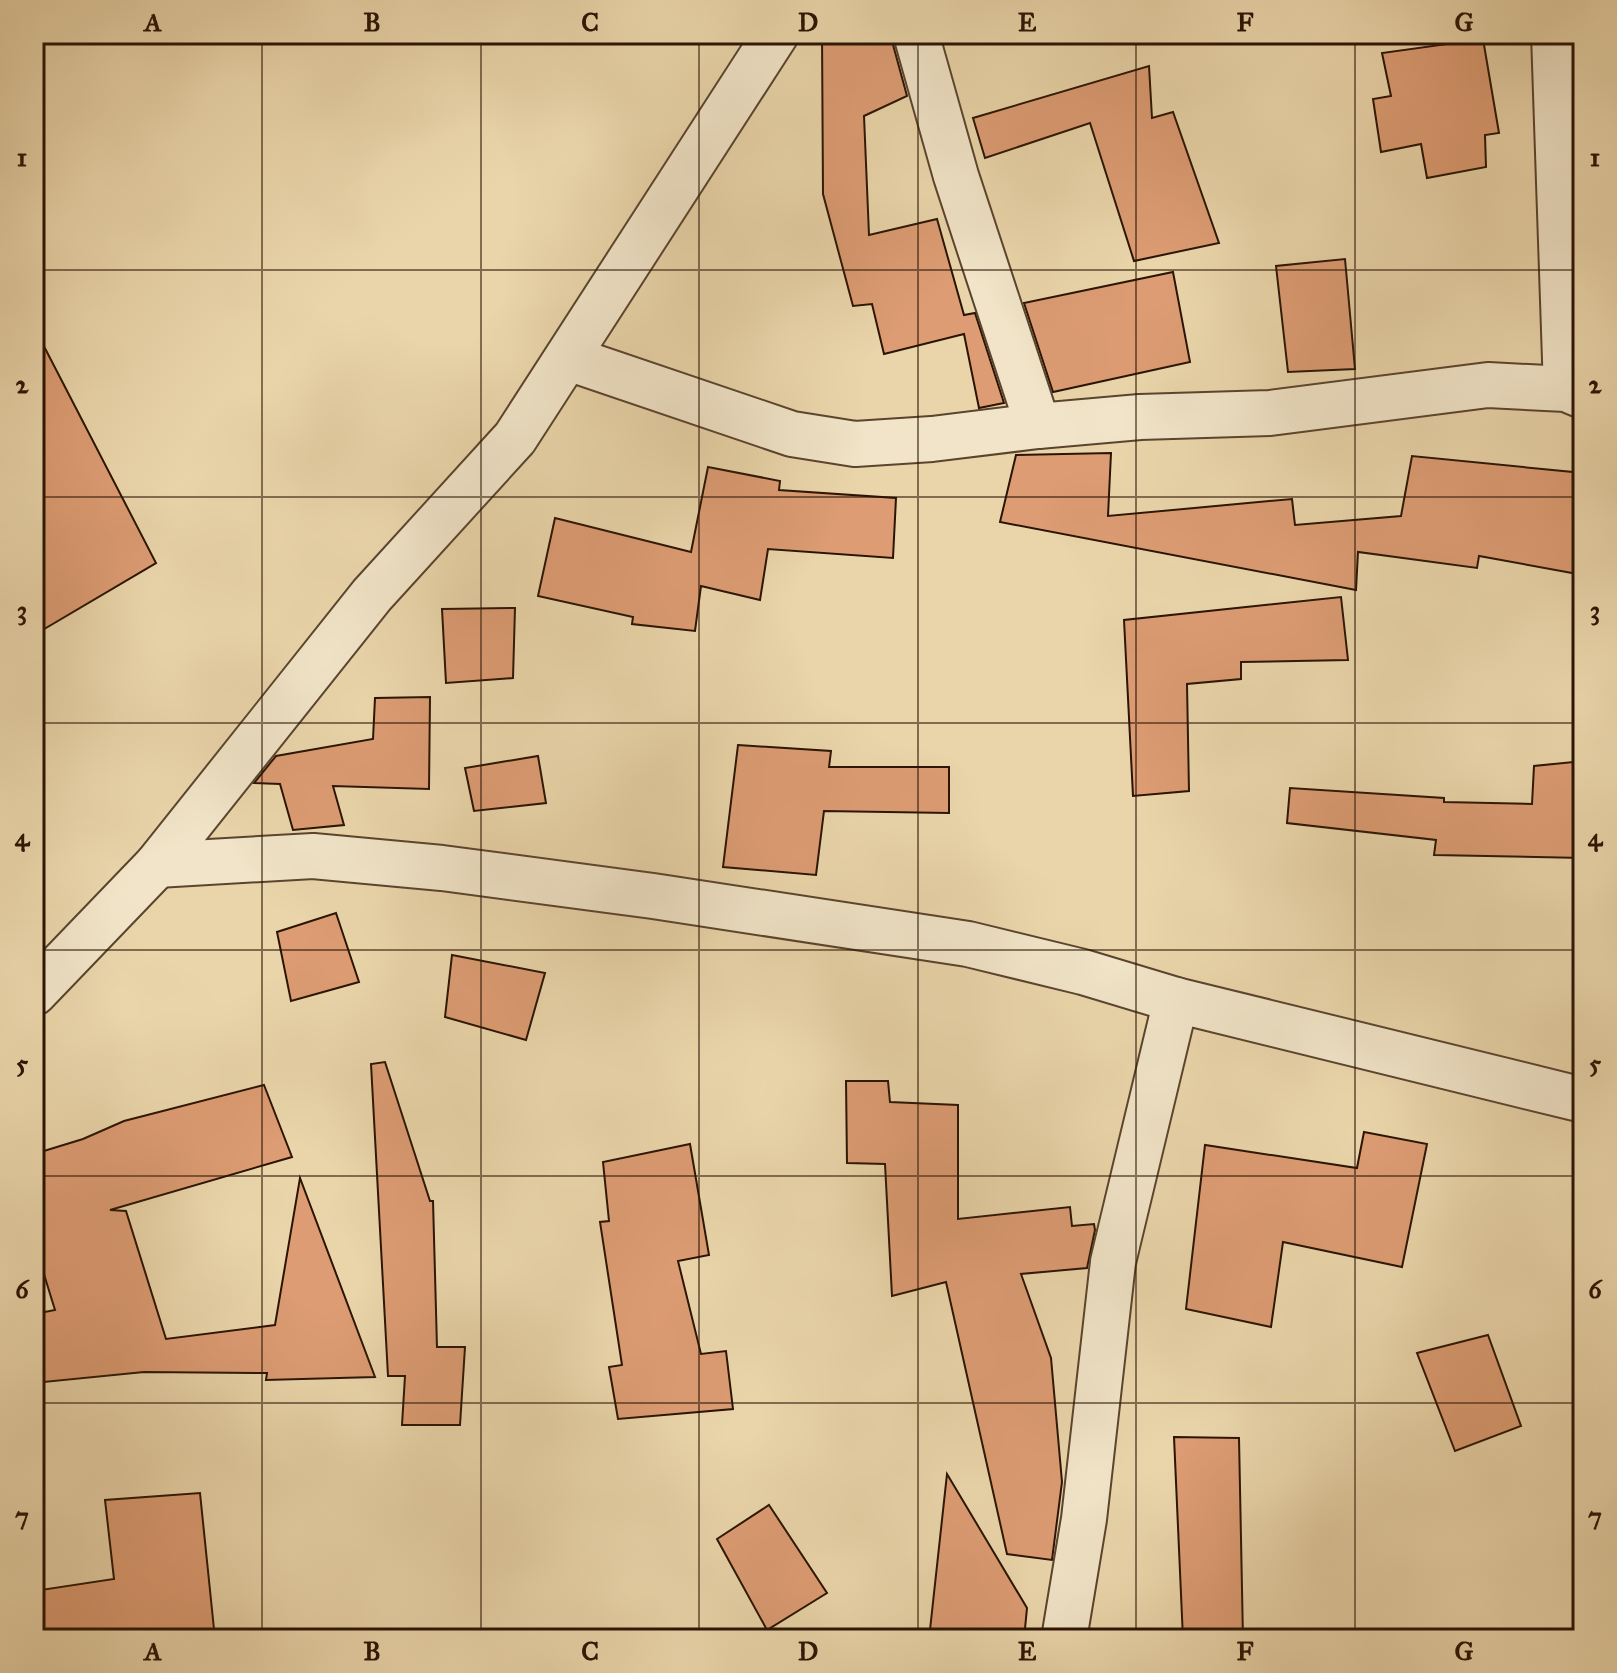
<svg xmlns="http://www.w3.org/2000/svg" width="1617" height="1673" font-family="'IM FELL Great Primer',serif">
<rect width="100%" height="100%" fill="#ead5aa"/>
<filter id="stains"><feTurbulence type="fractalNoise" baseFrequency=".0025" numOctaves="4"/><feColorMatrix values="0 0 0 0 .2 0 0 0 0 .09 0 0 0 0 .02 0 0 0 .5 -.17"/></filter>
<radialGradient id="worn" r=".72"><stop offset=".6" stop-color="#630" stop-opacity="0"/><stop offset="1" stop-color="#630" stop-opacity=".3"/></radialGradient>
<g fill="#dd9c73" stroke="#2a1404" stroke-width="2">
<path d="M822 34H860V40L892 41 907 96 864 116 869 235 937 219 964 315 975 313 1004 403 979 408 964 334 884 354 872 304 853 306 823 194Z"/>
<path d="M1483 39 1499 133 1485 135 1486 167 1427 178 1421 144 1381 152 1373 99 1391 96 1382 53Z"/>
<path d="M1149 66 1152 118 1173 112 1219 243 1134 261 1090 123 985 158 973 118Z"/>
<path d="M1345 259 1355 369 1288 372 1276 266Z"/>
<path d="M1173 272 1190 362 1053 392 1024 303Z"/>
<path d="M34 327 156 563 34 635Z"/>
<path d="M1111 453 1108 516 1292 499 1295 525 1401 516 1412 456 1583 473V575L1479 556 1477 568 1358 552 1356 590 1000 522 1016 455Z"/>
<path d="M708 467 780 481 779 490 896 498 893 558 768 549 760 600 701 586 695 631 632 624 633 617 538 596 555 518 691 552Z"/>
<path d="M1341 597 1348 660 1241 662V679L1187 684 1189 791 1133 796 1124 620Z"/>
<path d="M515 608 513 678 446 683 442 609Z"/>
<path d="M430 697 429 789 333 786 344 825 293 830 280 784 254 783 276 756 373 739 375 698Z"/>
<path d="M738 745 831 751 829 767H949V813L824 811 816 875 723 867Z"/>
<path d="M538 756 546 803 474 811 465 768Z"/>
<path d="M1583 761V858L1434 855 1436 840 1287 823 1290 788 1444 798V802L1532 804 1534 766Z"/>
<path d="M336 913 359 982 291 1001 277 932Z"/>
<path d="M452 955 545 973 526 1040 445 1017Z"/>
<path d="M385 1062 430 1201H433L437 1347H465L460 1425H402L405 1376H388L371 1064Z"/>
<path d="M846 1081H888L890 1102 958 1105V1219L1070 1207 1072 1226 1094 1224 1095 1230 1087 1268 1021 1274 1051 1358 1062 1482 1052 1560 1007 1554 946 1282 892 1296 885 1164 847 1163Z"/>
<path d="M264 1085 292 1157 110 1210 126 1211 166 1339 275 1325 300 1178 375 1377 266 1380 267 1373 144 1372 34 1383V1314L55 1310 34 1242V1154L83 1139 124 1121Z"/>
<path d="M1364 1132 1427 1144 1402 1267 1283 1242 1271 1327 1186 1309 1205 1145 1357 1168Z"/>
<path d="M690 1144 709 1255 678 1261 701 1354 726 1351 733 1409 618 1419 609 1367 622 1365 600 1222 609 1221 603 1162Z"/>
<path d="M1488 1335 1521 1426 1455 1451 1417 1353Z"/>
<path d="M1174 1437 1239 1438 1243 1639H1183Z"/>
<path d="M947 1474 1027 1608 1024 1639H929Z"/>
<path d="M200 1493 215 1639H34V1591L114 1579 105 1500Z"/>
<path d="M769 1505 827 1593 767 1630 717 1539Z"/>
</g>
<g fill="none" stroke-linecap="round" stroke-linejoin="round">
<defs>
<g id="street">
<path d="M916 34 956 176 1038 426"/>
<path d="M1554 34 1566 389"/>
<path d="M568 358 792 434 855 444 932 439 1038 426 1140 417 1270 413 1488 385 1566 389 1583 396"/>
<path d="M157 865 313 856 442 868 653 896 968 944 1083 972 1176 1000 1583 1100"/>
<path d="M34 993 157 865 372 595 515 438 776 34"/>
<path d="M1064 1639 1084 1519 1113 1262 1176 1000"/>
</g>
</defs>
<use href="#street" stroke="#5a442e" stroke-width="48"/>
<use href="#street" stroke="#f1e4c8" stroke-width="44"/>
</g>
<path fill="none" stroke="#2a1404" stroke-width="2" stroke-opacity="0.55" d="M262 34V1639M481 34V1639M699 34V1639M918 34V1639M1136 34V1639M1355 34V1639M34 270H1583M34 497H1583M34 723H1583M34 950H1583M34 1176H1583M34 1403H1583"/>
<rect width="1617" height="1673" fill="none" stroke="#ead5aa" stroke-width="88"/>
<rect x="44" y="44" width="1529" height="1585" fill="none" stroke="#2a1404" stroke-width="3"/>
<g font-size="26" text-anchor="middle" font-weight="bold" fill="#2a1404">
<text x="153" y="31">A</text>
<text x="372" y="31">B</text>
<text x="590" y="31">C</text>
<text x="808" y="31">D</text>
<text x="1027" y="31">E</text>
<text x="1245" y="31">F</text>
<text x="1464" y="31">G</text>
<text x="22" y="166">1</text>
<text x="1595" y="166">1</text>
<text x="22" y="393">2</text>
<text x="1595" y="393">2</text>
<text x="22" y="619">3</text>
<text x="1595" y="619">3</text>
<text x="22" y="846">4</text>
<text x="1595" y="846">4</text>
<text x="22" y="1072">5</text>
<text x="1595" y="1072">5</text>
<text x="22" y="1298">6</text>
<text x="1595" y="1298">6</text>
<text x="22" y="1525">7</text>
<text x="1595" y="1525">7</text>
<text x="153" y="1660">A</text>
<text x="372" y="1660">B</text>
<text x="590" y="1660">C</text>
<text x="808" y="1660">D</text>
<text x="1027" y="1660">E</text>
<text x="1245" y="1660">F</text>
<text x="1464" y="1660">G</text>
</g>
<rect width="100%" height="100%" filter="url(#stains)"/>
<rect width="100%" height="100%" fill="url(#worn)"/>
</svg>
